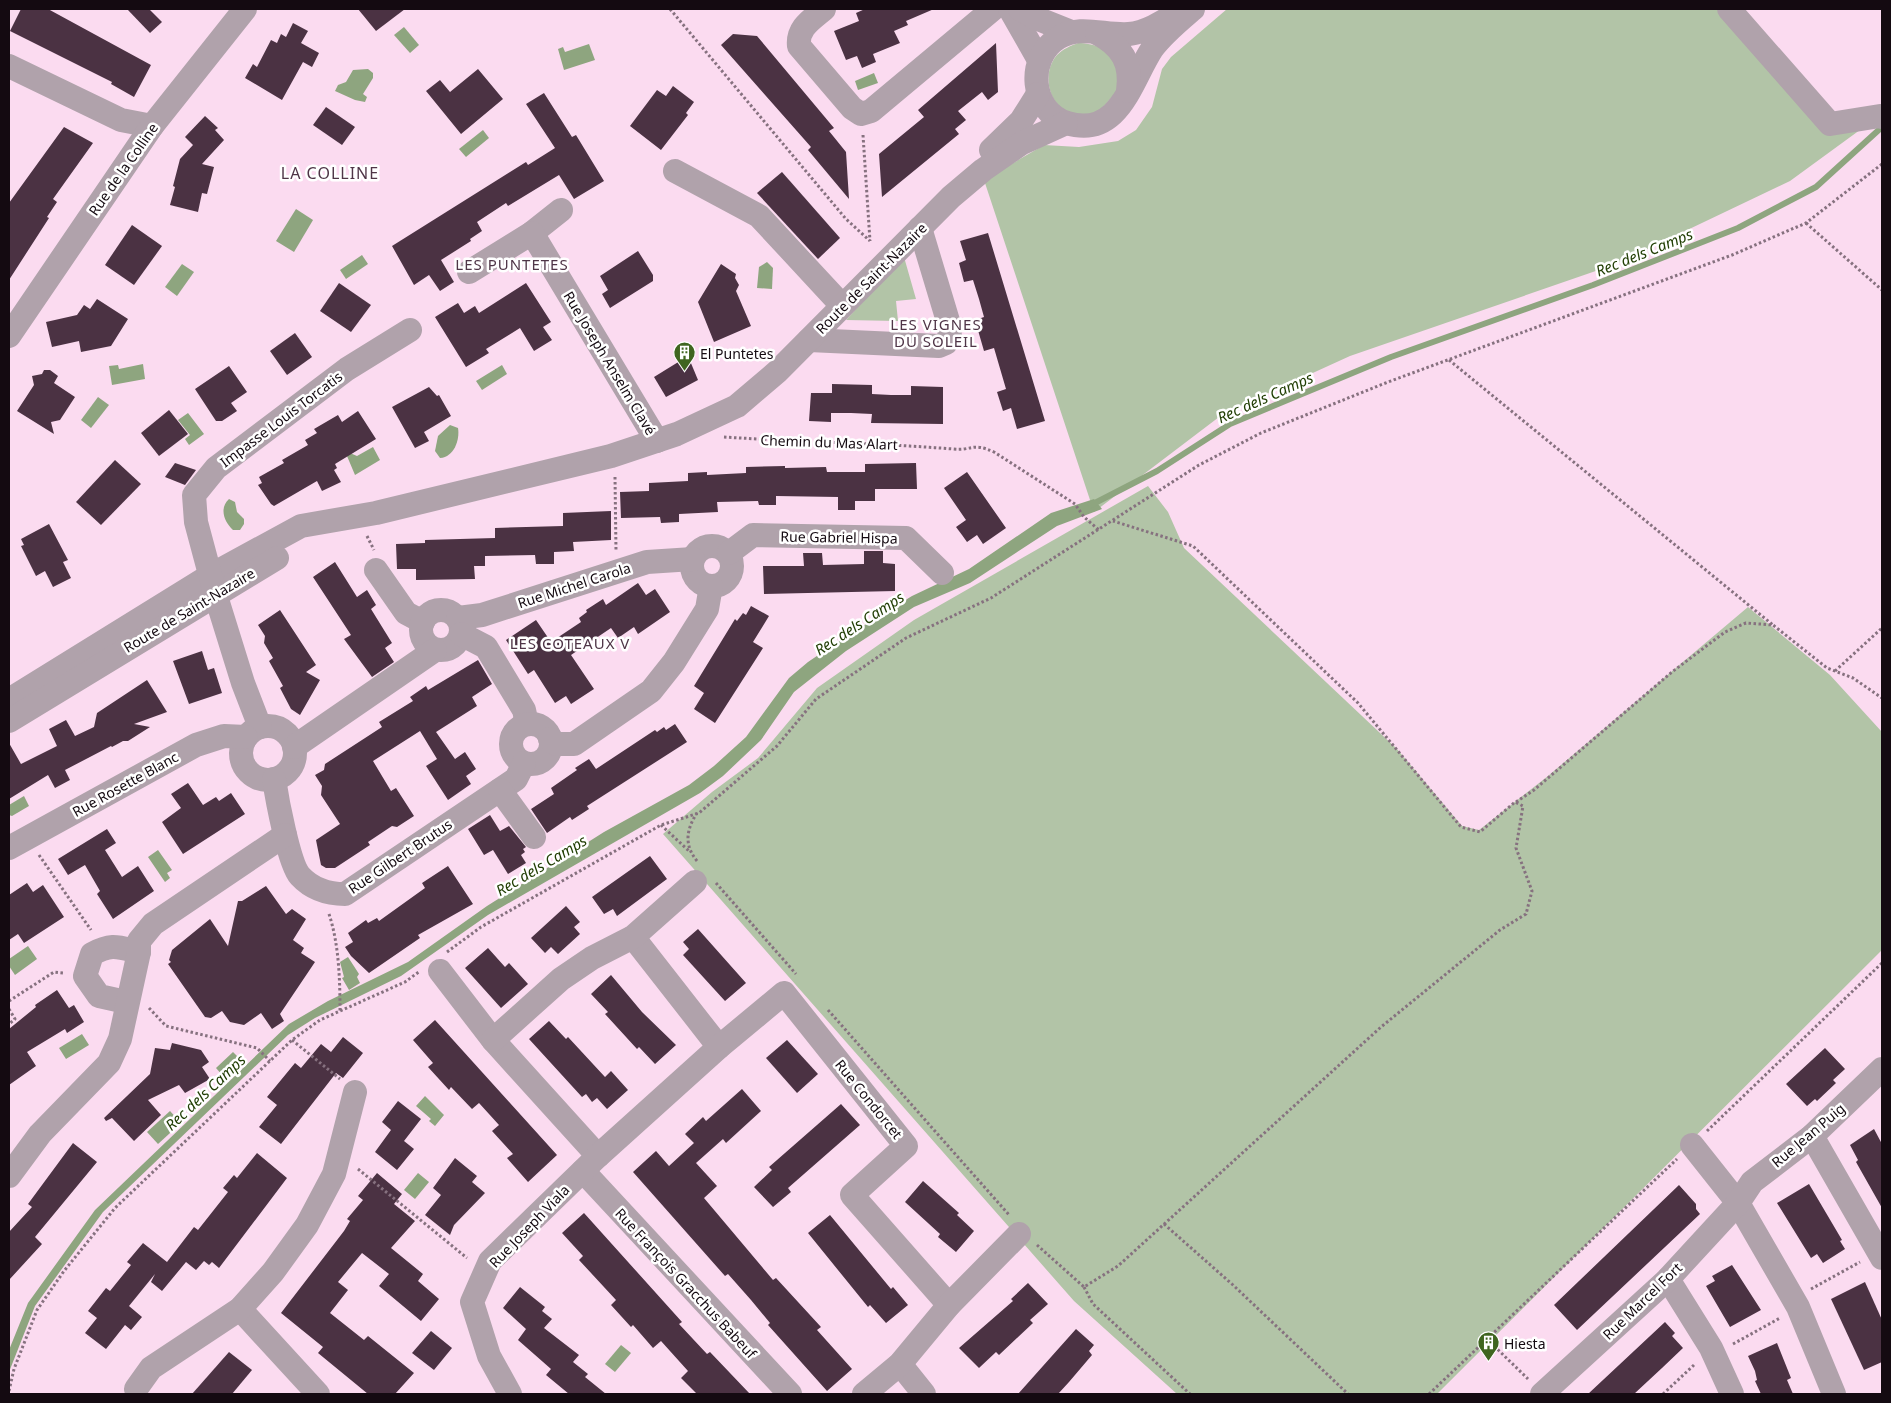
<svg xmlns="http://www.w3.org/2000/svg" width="1891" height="1403" font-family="'Noto Sans',sans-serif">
<rect width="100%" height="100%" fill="#fbdbf0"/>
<g fill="#b2c4a7">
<path d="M1227 9H1718L1800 103 1864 127 1790 181 1616 264 1350 356 1223 414 1094 512 984 180 1044 145 1079 147 1118 141 1136 130 1152 107 1162 69 1171 57Z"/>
<path d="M1078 43C1093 43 1111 49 1118 64 1121 70 1119 81 1120 88L1097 114C1089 114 1080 116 1073 114 1048 107 1041 73 1057 55 1063 49 1070 46 1078 43Z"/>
<path d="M904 257 916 299 896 301 898 321 846 320Z"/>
<path d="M1148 486 1168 512 1184 548 1397 749 1462 826 1479 830 1548 776 1748 607 1830 675 1882 732V950L1437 1394H1177L1074 1301 663 834 712 792 758 758 817 688 914 620Z"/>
</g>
<g fill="#8ea57f">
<path d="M404 27 419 45 410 53 394 35Z"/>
<path d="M589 44 595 60 564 70 558 49 563 47 565 52Z"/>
<path d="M368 69 373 73V78L363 94 367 97 365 102 355 100 335 91 338 85 346 82 353 70Z"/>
<path d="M874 73 878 83 858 90 855 81Z"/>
<path d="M483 130 489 138 466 157 459 149Z"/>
<path d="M296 209 313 220 294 252 276 241Z"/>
<path d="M362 255 368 264 346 279 340 270Z"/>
<path d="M767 262 773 268 772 289 757 288 759 267Z"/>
<path d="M182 264 194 272 177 296 165 287Z"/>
<path d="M143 364 145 379 112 385 109 366 118 365 119 369Z"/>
<path d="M502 365 507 374 482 390 476 381Z"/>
<path d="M98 397 109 405 91 428 81 420Z"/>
<path d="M188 413 204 434 189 445 185 439 190 435 178 420Z"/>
<path d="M450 425 458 428C460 440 454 457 440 458L435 451 438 436Z"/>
<path d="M373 447 380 460 355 475 347 456 350 453 357 456Z"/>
<path d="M229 499 235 502 237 512 244 519V524L240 530H233C224 522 219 508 229 499Z"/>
<path d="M1094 499 1102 509 1057 526 970 583 914 607 846 651 794 692 761 740 723 776 700 793 488 915 401 976 315 1018 288 1035 103 1212 35 1306 9 1372V1350L28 1303 95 1210 289 1024 328 1001 408 962 487 906 604 832 689 785 714 766 746 737 789 678 808 662 845 637 912 596 969 569 1051 513Z"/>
<path d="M24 796 29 806 12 816 9 815V805Z"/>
<path d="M158 850 172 870 167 873 170 878 165 882 148 857Z"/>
<path d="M28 946 37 959 15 975 9 966V959Z"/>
<path d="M348 957 359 974 357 977 360 983 349 990 342 978 344 977 340 962Z"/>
<path d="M82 1034 89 1045 66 1059 59 1048Z"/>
<path d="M233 1052 241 1060 223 1076 216 1068Z"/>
<path d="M425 1096 444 1115 435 1126 429 1121 431 1119 416 1106Z"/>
<path d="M170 1111 181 1123 158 1144 147 1132Z"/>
<path d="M418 1173 429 1182 415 1199 404 1190Z"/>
<path d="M621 1345 631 1353 615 1372 605 1364Z"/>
</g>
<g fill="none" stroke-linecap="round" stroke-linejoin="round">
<path stroke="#8ea57f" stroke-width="6" d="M1091 505 1157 471 1230 424 1391 357 1593 285 1738 228 1816 187 1882 127"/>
</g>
<g fill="#4b3243">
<path d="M21 9H48L151 65 134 97 111 84 112 82 10 31Z"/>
<path d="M127 9H149L162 22 150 33Z"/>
<path d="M358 9H405L376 31Z"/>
<path d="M865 9H934L906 21 908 25 894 31 900 43 873 54 876 62 862 68 857 56 846 60 834 31 859 21 856 13Z"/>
<path d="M293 23 308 31 301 43 319 53 312 67 303 62 282 100 245 78 253 64 257 67 271 40 277 43 281 34 286 37Z"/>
<path d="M733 34 757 36 834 128 829 131 846 152 849 199 808 150 811 147 721 45Z"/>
<path d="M996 43 998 92 988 100 982 92 958 111 966 120 955 129 959 134 882 197 879 154 924 117 918 110Z"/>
<path d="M478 69 503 99 461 134 426 91 440 80 450 92Z"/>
<path d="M673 86 694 102 686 113 688 115 661 150 630 126 657 90 666 96Z"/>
<path d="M544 93 572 137 576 135 604 181 574 199 559 175 508 206 506 203 477 222 482 231 470 239 471 241 441 260 454 282 440 291 429 275 414 285 392 246 526 162 528 165 555 148 526 104Z"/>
<path d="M326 107 355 127 342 145 313 125Z"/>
<path d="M205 116 218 128 215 130 224 140 202 164 214 167 207 194 202 193 198 212 170 205 175 187 173 186 180 159 193 145 185 137Z"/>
<path d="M64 127 93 143 53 199 57 202 47 217 49 218 9 280V203Z"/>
<path d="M782 172 840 238 818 259 757 193Z"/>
<path d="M132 225 162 246 134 285 105 265Z"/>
<path d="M988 233 1045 421 1017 429 1011 408 1003 411 997 392 1006 389 994 348 984 351 975 320 984 317 979 299 973 280 964 282 959 263 966 260 960 241Z"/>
<path d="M638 251 653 275V281L610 308 602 294 608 290 600 276Z"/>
<path d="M721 264 736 274 735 278 739 285 736 291 751 326 714 342 698 302Z"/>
<path d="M339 283 371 305 351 332 320 311Z"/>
<path d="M526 283 551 322 543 327 552 340 534 351 520 328 486 349 489 353 466 367 435 317 458 303 464 313 475 306 479 313Z"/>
<path d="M97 299 128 319 111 346 81 352 79 341 52 347 46 322 77 315 84 305 90 309Z"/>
<path d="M295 333 312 357 287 375 270 351Z"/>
<path d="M688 356 698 380 666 397 654 377Z"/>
<path d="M229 366 247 392 231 403 237 411 222 421H216L195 389Z"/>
<path d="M44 370H50L58 376 54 383 75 397 60 420 51 422 54 434 17 411 34 385 32 376 42 374Z"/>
<path d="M832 384 872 385V394L891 395H911V386L943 387V424L871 423 872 414 851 413H831V422L809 421 811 393H832Z"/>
<path d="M429 387 437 396 439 395 451 416 424 432 429 441 415 448 392 407Z"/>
<path d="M169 410 188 434 159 456 141 433Z"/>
<path d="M358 411 376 439 335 464 337 468 334 470 341 482 322 491 317 481 274 506 271 504 258 485 262 483 259 477 284 463 282 460 308 445 305 440 317 433 314 429 338 415 342 422Z"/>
<path d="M115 460 141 484 101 525 76 502Z"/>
<path d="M175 463 196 470 185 485 165 477Z"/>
<path d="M916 463 917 489H875V501H855V510H838V497L776 496V505H759L758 501 717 502 718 512 679 514V522L661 523 660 517 621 518 620 492 649 491V483L688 481V473L707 472V475L746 473V467L785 466V468L826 467 827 472H865V464Z"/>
<path d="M967 472 1006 528 983 544 977 535 967 542 962 535 956 527 966 520 944 488Z"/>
<path d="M611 511V540L573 542 574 551 554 552V564H536L535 555 485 556V566H474L475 579 416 580V569H397L396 544 425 543V540L495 538V528L563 526V513Z"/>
<path d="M49 524 68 560 63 562 71 578 53 587 45 571 36 576 21 546 24 545 21 539Z"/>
<path d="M864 551H883V563L895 564V591L764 594 763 566H804L803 553H822L823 565 864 564Z"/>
<path d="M335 562 357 597 367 590 376 605 371 609 392 643 385 648 394 662 372 677 344 639 351 635 313 577Z"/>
<path d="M638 583 646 595 655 589 670 612 638 634 634 627 618 638 611 628 571 655 594 689 571 704 566 696 555 703 534 670 528 674 506 640 536 620 551 642 581 622 579 618 587 612 586 610 603 599 606 605Z"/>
<path d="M751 606 769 616 753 642 763 648 715 723 694 709 704 693 694 686 735 619 737 621 743 613 746 615Z"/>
<path d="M280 610 316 665 306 672 320 680 300 715 291 709 280 688 283 686 269 661 273 658 264 643 265 636 258 625Z"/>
<path d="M202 651 208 670 214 668 222 693 189 704 173 661Z"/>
<path d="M478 660 492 684 472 697 477 706 436 732 455 759 465 752 476 769 466 776 471 784 448 800 426 766 437 759 420 731 373 761 391 791 396 788 414 816 397 827 392 826 368 842 370 845 335 868H326L321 865 316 840 340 824 321 795 322 786 315 775 324 770 325 764 382 727 379 722 413 701 410 697 426 686 428 690Z"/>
<path d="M147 680 167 712 134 724 150 727 128 741H123L112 747 111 746 65 770 70 780 55 788 48 775 9 799V743L21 764 57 746 49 729 66 720 75 736 94 727 97 713Z"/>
<path d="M675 724 687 742 587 806 589 809 572 820 570 817 547 833 531 809 554 794 551 788 577 770 575 768 589 759 596 769 655 730 657 732 664 727 666 730Z"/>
<path d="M188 783 203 805 216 797 219 801 231 793 245 814 183 854 162 822 181 808 171 794Z"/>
<path d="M490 815 500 831 509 826 526 847 523 849 525 852 521 855 526 863 508 874 493 850 484 855 468 829Z"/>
<path d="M107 829 116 843 105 850 122 877 138 866 154 891 113 919 97 894 100 891 85 865 68 875 58 859Z"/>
<path d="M650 856 667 879 617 916 613 909 604 914 592 897Z"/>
<path d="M448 866 473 904 418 935 420 938 369 973 351 956 345 947 353 942 348 933 366 920 368 923 377 918 379 921 425 888 422 883Z"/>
<path d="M27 883 33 892 43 885 64 917 24 943 18 934 9 940V895Z"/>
<path d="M266 886 286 914 292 909 306 919 293 940 304 948 301 953 315 962 280 1014 284 1021 272 1029 261 1013 244 1025 230 1022 222 1011 211 1018 205 1017 168 964 171 962 169 960 172 950 210 919 228 946 238 901H242Z"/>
<path d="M566 906 580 922 574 927 580 934 558 954 551 947 545 953 531 938Z"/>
<path d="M698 929 746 983 725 1001 683 955 689 949 683 942Z"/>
<path d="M488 948 505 967 509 963 528 984 501 1008 465 968Z"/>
<path d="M611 975 642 1012 676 1045 655 1064 639 1047 637 1049 605 1014 608 1012 591 994Z"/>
<path d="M57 990 69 1008 74 1005 84 1022 67 1033 65 1029 27 1052 36 1066 9 1085V1029L36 1007 35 1005Z"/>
<path d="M435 1020 557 1155 528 1182 507 1158 513 1154 492 1131 499 1125 479 1103 472 1109 451 1087 449 1090 428 1067 433 1063 413 1040Z"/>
<path d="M549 1021 566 1039 568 1037 605 1077 611 1071 628 1090 607 1109 597 1098 592 1102 586 1094 582 1097 529 1039Z"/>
<path d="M343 1037 363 1053 343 1078 336 1073 281 1144 259 1127 277 1105 267 1097 295 1063 301 1068 321 1044 331 1052Z"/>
<path d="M787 1040 818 1074 797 1093 766 1058Z"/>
<path d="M172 1043 201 1050 209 1062 202 1067 210 1079 185 1093 179 1085 148 1100 161 1115 134 1141 112 1118 106 1121 104 1118 150 1074 155 1048 170 1050Z"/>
<path d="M1825 1048 1845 1069 1833 1080 1836 1083 1817 1101 1815 1099 1807 1106 1786 1084Z"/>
<path d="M742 1089 761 1111 726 1143 723 1139 696 1163 717 1186 704 1198 773 1280 776 1278 821 1327 817 1330 852 1369 827 1391 768 1325 770 1323 751 1300 728 1274 725 1276 633 1172 656 1151 669 1166 694 1143 685 1134 703 1117 706 1121Z"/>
<path d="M398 1101 421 1119 404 1141 414 1149 397 1170 375 1152 391 1130 382 1122Z"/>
<path d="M841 1104 860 1125 788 1188 791 1192 773 1207 754 1187 772 1170 769 1167Z"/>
<path d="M1874 1129 1882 1144V1208L1856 1162 1858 1160 1850 1145Z"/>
<path d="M73 1143 97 1162 35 1237 42 1244 9 1280V1232L32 1207 28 1204Z"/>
<path d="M257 1153 287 1178 219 1268 212 1262 209 1265 204 1261 196 1270 186 1262 162 1291 151 1282 155 1274 129 1306 142 1317 131 1330 125 1325 106 1349 85 1333 97 1318 88 1311 106 1288 110 1291 131 1265 127 1262 143 1243 167 1262 194 1227 198 1230 228 1192 223 1188 234 1175 237 1178Z"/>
<path d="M455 1158 477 1176 472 1182 485 1193 454 1225 450 1235 425 1215 441 1195 433 1188Z"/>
<path d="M377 1173 402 1194 394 1204 415 1221 391 1248 423 1274 418 1281 439 1299 421 1321 379 1286 389 1274 362 1253 338 1282 348 1290 330 1313 364 1340 368 1336 414 1373 395 1394H368L318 1353 323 1347 281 1313 344 1231 350 1221 347 1219 363 1200 358 1196Z"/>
<path d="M923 1181 959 1213 957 1215 974 1231 956 1252 938 1237 940 1234 905 1202Z"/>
<path d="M1809 1184 1842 1240 1840 1241 1845 1249 1823 1263 1817 1254 1811 1258 1777 1203Z"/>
<path d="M1679 1185 1696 1204V1209L1700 1214 1577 1330 1554 1305Z"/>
<path d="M584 1213 682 1322 679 1324 707 1354 710 1352 750 1394H697L681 1378 688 1371 661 1341 653 1348 633 1325 631 1327 611 1305 616 1300 579 1260 583 1256 562 1233Z"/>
<path d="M830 1215 891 1289 893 1287 908 1305 886 1323 870 1305 868 1307 808 1233Z"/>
<path d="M1732 1265 1761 1310 1730 1327 1706 1286 1715 1281 1712 1276Z"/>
<path d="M1865 1282 1882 1320V1362L1864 1370 1831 1299Z"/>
<path d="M1028 1283 1048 1304 1030 1320 1033 1323 999 1355 996 1352 979 1368 959 1348 1013 1301 1011 1299Z"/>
<path d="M520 1287 545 1307 542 1311 552 1319 544 1328 579 1355 573 1362 588 1374 585 1377 606 1394H569L546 1375 551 1369 518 1340 526 1329 503 1308Z"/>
<path d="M1665 1322 1675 1333 1672 1336 1683 1348 1662 1368 1634 1394H1588Z"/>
<path d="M1076 1329 1094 1345 1089 1351 1092 1355 1069 1382 1058 1394H1018Z"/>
<path d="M431 1331 452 1348 434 1370 412 1353Z"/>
<path d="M1777 1343 1791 1378 1787 1380 1793 1394H1761L1755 1381 1757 1380 1755 1371 1748 1356Z"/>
<path d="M229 1352 252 1370 232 1394H192Z"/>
</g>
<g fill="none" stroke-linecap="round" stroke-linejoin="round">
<g stroke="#86717f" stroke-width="3" stroke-dasharray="2.5 2.5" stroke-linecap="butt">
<path d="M670 9 846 219 870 241"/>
<path d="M863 135 870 241"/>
<path d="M1806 223 1882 290"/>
<path d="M1449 360 1773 625"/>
<path d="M724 437C800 442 877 443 953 449 972 451 972 442 994 452L1075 504 1084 517 1099 530"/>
<path d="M615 477 616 551"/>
<path d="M367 536 374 550"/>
<path d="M1835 671 1882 628"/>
<path d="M1516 802 1534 790 1672 672 1725 632 1746 623 1773 625 1827 668 1853 678 1882 698"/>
<path d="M661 825 689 851"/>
<path d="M39 855 91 930"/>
<path d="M697 861C684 845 686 830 697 813"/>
<path d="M716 883 796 974"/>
<path d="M329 914C339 944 340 980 340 1011"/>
<path d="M447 952 481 927 661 825 699 813 777 746 816 699 906 638 991 598 1199 465 1261 433 1388 382 1732 255 1806 223 1882 164"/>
<path d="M9 1001 54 972 64 973"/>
<path d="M149 1008 166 1026 257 1048 270 1061"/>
<path d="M9 1009 15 1019 9 1024"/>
<path d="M828 1010 1010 1216"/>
<path d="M292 1040 340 1079"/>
<path d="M1707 1131 1882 963"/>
<path d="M358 1169 467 1258"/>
<path d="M1164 1224 1233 1285 1348 1394"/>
<path d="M1037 1245 1084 1287 1118 1266 1381 1027 1500 930 1526 914 1532 891 1516 848 1523 806 1515 802 1480 832 1461 827 1358 703 1193 546 1113 521"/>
<path d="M1084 1287 1093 1304 1190 1394"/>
<path d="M1811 1289 1860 1262"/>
<path d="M1487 1339 1528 1379"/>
<path d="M1733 1344 1780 1318"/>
<path d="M9 1391 14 1369 37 1310 64 1271 115 1208 292 1040 320 1020 405 982 420 971"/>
<path d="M1429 1394 1677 1159"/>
<path d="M1663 1394 1694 1365"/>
</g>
<g stroke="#b0a2ab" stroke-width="24">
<path d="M824 9C811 20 797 28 799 46L852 108 861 114 871 111 993 9"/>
<path d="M1010 9 1039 60"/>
<path d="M1020 9 1036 18 1071 32"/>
<path d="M1184 9C1167 19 1149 32 1129 34 1105 36 1080 24 1058 38 1026 58 1030 111 1067 123 1119 139 1131 81 1152 49 1163 34 1179 21 1193 9"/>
<path d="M1729 9 1830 124 1880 116 1882 117"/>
<path d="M1097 33C1122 46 1132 63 1128 91"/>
<path d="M9 66 121 120 152 126"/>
<path d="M991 150 1021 121 1038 94"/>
<path d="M675 171 759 216 835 298"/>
<path d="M532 233 561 210"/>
<path d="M469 272 532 233 657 441"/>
<path d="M9 336 152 126 245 9"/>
<path d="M809 340 939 346 946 343 950 336 948 321 920 228"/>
<circle cx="712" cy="566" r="20"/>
<path d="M729 553 753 535 906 538 942 573"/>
<path d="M376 570 406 613 423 622"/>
<circle cx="441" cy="630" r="20"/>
<path d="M458 618 482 615 647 562 693 559"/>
<path d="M461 634 486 647 524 710 527 724"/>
<path d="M9 700 211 575 301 526 376 513 611 456 677 434 737 406 778 371 951 197 983 170 1022 143 1066 123"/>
<path d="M9 721 277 558"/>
<circle cx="531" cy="744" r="20"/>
<circle cx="268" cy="753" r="27"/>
<path d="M260 727 243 683 215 593 196 522 194 495 216 468 347 369 410 330"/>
<path d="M550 739 556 744H574L651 691 674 662 707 609 711 586"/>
<path d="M294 747 435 650"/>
<path d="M274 779C277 799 289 864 300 876 312 889 328 894 345 894L516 779 524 763"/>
<path d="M500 790 534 837"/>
<path d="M9 848 196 745 224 736 246 737"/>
<path d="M633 937 719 1047"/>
<path d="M440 971 493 1040 598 1156"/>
<path d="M126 1002 99 996 85 976 92 954C112 943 118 947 139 952"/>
<path d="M493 1040 561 979 592 958 633 937 695 882"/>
<path d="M1812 1136 1882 1258"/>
<path d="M1692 1145 1738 1203 1798 1307 1834 1394"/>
<path d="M583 1171 790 1394"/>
<path d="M9 1176 40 1134 109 1063 120 1039 139 952V941L153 924 285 835"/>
<path d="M1668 1279 1711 1348 1732 1394"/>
<path d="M240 1309 318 1394"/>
<path d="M900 1364 924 1394"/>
<path d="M136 1389 151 1368 240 1309 273 1272 307 1225 334 1174 355 1092"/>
<path d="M510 1394 489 1356 472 1302 490 1261 598 1156 719 1047 784 993 906 1146 852 1195 949 1305"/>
<path d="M864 1394 900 1364 949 1305 1019 1234"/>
<path d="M1542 1394 1668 1279 1738 1203 1752 1182 1812 1136 1882 1069"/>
</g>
</g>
<defs>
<symbol id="building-pin" viewBox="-11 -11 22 30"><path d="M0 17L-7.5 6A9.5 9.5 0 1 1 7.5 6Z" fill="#3f651f" stroke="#fff"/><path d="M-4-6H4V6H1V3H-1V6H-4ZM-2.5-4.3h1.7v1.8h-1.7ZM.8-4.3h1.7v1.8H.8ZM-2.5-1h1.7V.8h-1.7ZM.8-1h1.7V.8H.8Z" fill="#fff"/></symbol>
</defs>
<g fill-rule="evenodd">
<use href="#building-pin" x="672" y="340" width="25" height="34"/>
<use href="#building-pin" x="1476" y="1330" width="25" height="34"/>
</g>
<g text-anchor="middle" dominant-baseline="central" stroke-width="5" stroke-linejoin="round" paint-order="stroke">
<g font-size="14" fill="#140a11" stroke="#fff">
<text transform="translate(123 169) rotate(-55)">Rue de la Colline</text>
<text transform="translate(871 278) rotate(-45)">Route de Saint-Nazaire</text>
<text transform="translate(610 363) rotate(59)">Rue Joseph Anselm Clavé</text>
<text transform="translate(281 419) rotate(-37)">Impasse Louis Torcatis</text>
<text transform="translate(829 442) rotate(2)">Chemin du Mas Alart</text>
<text transform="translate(839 537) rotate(1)">Rue Gabriel Hispa</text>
<text transform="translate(574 585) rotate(-18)">Rue Michel Carola</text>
<text transform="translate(189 610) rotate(-31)">Route de Saint-Nazaire</text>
<text transform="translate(125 784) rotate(-29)">Rue Rosette Blanc</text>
<text transform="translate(400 856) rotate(-34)">Rue Gilbert Brutus</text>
<text transform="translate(869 1099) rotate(51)">Rue Condorcet</text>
<text transform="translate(1808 1135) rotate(-40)">Rue Jean Puig</text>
<text transform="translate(529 1226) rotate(-46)">Rue Joseph Viala</text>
<text transform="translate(686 1283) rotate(47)">Rue François Gracchus Babeuf</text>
<text transform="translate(1642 1301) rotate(-44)">Rue Marcel Fort</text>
</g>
<g font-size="14" fill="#140a11" stroke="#fff" text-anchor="start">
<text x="700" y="353">El Puntetes</text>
<text x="1504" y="1343">Hiesta</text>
</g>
<g font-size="15" font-style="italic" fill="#213e04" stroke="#fff">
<text transform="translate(1644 252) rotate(-22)">Rec dels Camps</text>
<text transform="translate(1265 397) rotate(-24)">Rec dels Camps</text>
<text transform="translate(859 623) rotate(-33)">Rec dels Camps</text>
<text transform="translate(541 865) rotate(-31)">Rec dels Camps</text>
<text transform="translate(205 1092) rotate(-43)">Rec dels Camps</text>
</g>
<g font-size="15" letter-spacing="1" fill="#4f3547" stroke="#fff">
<text x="512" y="264">LES PUNTETES</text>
<text x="936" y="324">LES VIGNES<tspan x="936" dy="17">DU SOLEIL</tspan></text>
<text x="570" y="643">LES COTEAUX V</text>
</g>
<g font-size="16" letter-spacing="1" fill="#4f3547" stroke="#fff">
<text x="330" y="173">LA COLLINE</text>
</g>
</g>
<rect width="1891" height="1403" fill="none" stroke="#140a11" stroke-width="20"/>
</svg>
